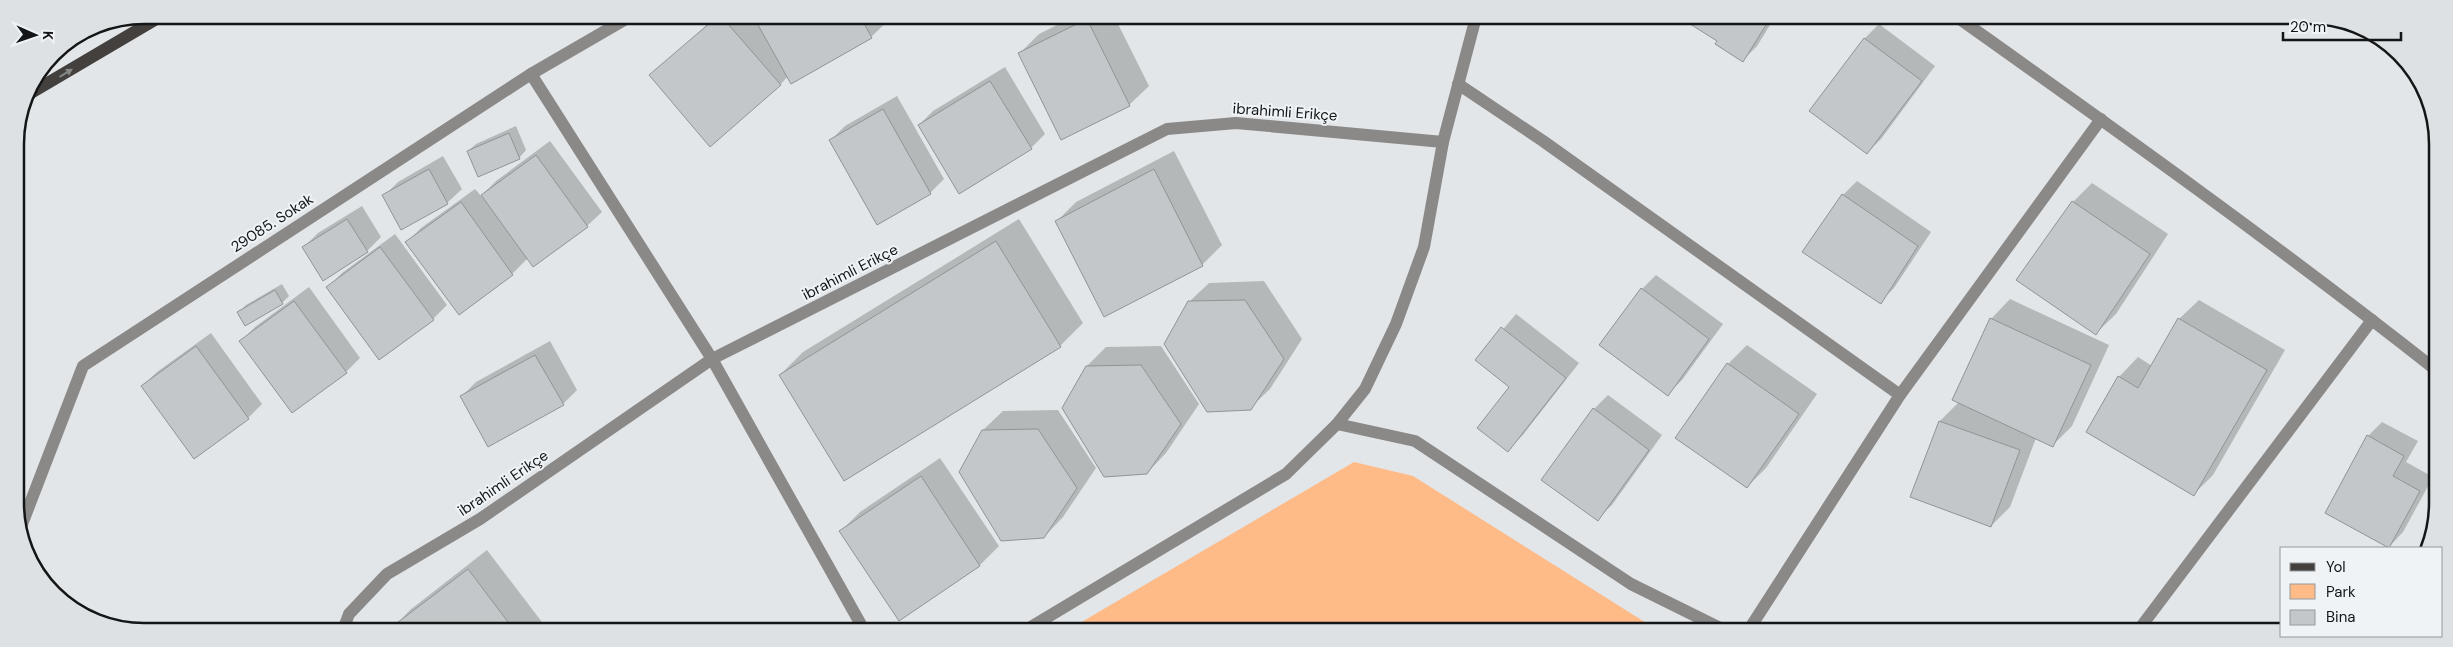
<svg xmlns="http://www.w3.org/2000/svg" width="2453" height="647" font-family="'DM Sans',sans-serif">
<rect width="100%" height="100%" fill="#e2e6e8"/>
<path fill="#feba87" d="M1354 462 1413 476 1659 631 1068 630Z"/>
<g fill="#0003">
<path d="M717 16H890L891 18 871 37 788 76 780 85 651 75Z"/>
<path d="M1075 16H1114L1149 86 1129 105 1019 54 1039 34Z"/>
<path d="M1681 17H1775L1757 46 1743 60 1718 41Z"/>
<path d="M1879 24 1935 66 1881 139 1867 153 1865 38Z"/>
<path d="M1005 67 1045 134 1031 148 919 125 933 111Z"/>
<path d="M897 96 944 179 930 193 831 140 845 126Z"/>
<path d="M516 126 526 150 519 158 468 151 476 144Z"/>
<path d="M550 141 602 212 587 226 528 258 512 274 407 242 421 228 475 189 481 196 496 181Z"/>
<path d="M1174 151 1222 245 1202 265 1105 315 1057 221 1076 202Z"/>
<path d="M443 156 462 189 447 203 384 196 398 182Z"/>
<path d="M1857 181 1931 232 1894 288 1880 302 1843 195Z"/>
<path d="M2092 183 2168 234 2116 314 2096 333 2073 202Z"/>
<path d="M362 206 381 237 367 251 304 247 318 233Z"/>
<path d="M1019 219 1083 323 1060 346 780 375 803 352Z"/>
<path d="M395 234 447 305 433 319 328 287 342 273Z"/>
<path d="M1656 275 1723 324 1682 380 1668 394 1642 289Z"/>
<path d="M1264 281 1302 339 1270 389 1250 408 1189 302 1209 283Z"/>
<path d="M282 284 289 296 282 303 239 312 246 305Z"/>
<path d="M309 287 360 358 346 372 241 341 255 327Z"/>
<path d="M2010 299 2109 345 2072 426 2052 446 2036 438 2010 507 1991 526 1912 497 1940 421 1959 402 1954 399 1991 319Z"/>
<path d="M2199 300 2285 350 2213 475 2194 494 2119 377 2138 357 2152 366 2179 319Z"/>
<path d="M1516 314 1579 363 1522 436 1507 450 1511 386 1477 360Z"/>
<path d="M16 325 22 327 16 348Z"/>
<path d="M211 333 262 404 248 418 142 386 157 372Z"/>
<path d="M550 341 577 390 563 404 462 396 476 382Z"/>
<path d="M1747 345 1817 394 1766 468 1747 487 1728 364Z"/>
<path d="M1161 346 1199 404 1166 453 1147 473 1087 366 1106 347Z"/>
<path d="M1608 395 1662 435 1612 505 1597 519 1594 409Z"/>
<path d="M1058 410 1096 468 1063 517 1044 537 983 430 1003 411Z"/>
<path d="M2382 422 2418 441 2406 462 2433 477 2403 532 2389 547 2368 436Z"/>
<path d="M940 458 999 546 980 565 899 619 841 531 860 512Z"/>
<path d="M487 550 548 630H391L410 610Z"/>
</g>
<g fill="#c3c7c9" stroke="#919497">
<path d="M718 16H721L781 85 710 147 649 75Z"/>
<path d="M753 16H860L872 38 791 84Z"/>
<path d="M1679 17H1771L1743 62 1715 44 1717 41Z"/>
<path d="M1087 19 1130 106 1061 140 1018 53Z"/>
<path d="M1864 38 1922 81 1867 154 1809 111Z"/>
<path d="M990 81 1032 149 959 194 918 125Z"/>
<path d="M883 109 931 194 877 225 829 140Z"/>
<path d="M509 133 520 159 478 177 467 151Z"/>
<path d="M536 155 588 227 533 267 481 195Z"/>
<path d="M429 169 448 204 401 230 382 195Z"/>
<path d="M1154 169 1203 266 1104 317 1055 221Z"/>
<path d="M1842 194 1918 246 1881 304 1802 252Z"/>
<path d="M2072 201 2150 254 2096 335 2016 280Z"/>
<path d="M461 202 513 275 459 315 405 242Z"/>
<path d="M347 219 368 252 323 281 302 247Z"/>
<path d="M996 241 1061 347 844 481 779 375Z"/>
<path d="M380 247 434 320 379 360 326 287Z"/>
<path d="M1641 288 1709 339 1668 396 1599 345Z"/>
<path d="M275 290 283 304 245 326 237 312Z"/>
<path d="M1245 300 1284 359 1251 410 1207 412 1164 344 1188 301Z"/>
<path d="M294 301 347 373 292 413 239 341Z"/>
<path d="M1990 318 2091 365 2053 447 1952 400Z"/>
<path d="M2178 318 2267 370 2194 496 2086 432 2118 376 2138 388Z"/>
<path d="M1501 327 1566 378 1508 452 1477 428 1509 387 1475 360Z"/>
<path d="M196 346 249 419 194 459 141 386Z"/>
<path d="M535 355 564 405 488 447 460 396Z"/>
<path d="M1727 363 1799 414 1747 488 1675 438Z"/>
<path d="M1141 365 1181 424 1147 474 1104 477 1062 408 1086 366Z"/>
<path d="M1593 408 1649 450 1598 521 1541 480Z"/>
<path d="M1939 421 2020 450 1991 527 1910 497Z"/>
<path d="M1038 429 1077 488 1044 538 1001 541 959 472 982 430Z"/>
<path d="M2367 435 2404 456 2393 476 2420 491 2389 548 2325 513Z"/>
<path d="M921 476 980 566 899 621 839 531Z"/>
<path d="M468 569 514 630H390L389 629Z"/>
</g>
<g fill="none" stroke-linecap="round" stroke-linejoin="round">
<g stroke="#8b8988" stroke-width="12">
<path d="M1957 17C2119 132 2280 247 2436 370"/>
<path d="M531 74 712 359 864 630"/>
<path d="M1458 84 1543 141 1900 395"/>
<path d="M1337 424 1415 441 1631 584 1726 631"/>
<path d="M19 532 83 366 531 74 631 16"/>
<path d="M343 630 349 614 387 574 480 519 712 359 1167 129 1236 123 1443 142"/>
<path d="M1026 630 1286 474 1337 424 1365 389 1396 324 1424 247 1443 142 1476 17"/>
<path d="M1748 631 1900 395 2101 119"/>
<path d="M2137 632 2372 320"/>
</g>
<path stroke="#43403e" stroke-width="12" d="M24 97 163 15"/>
</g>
<defs><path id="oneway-solid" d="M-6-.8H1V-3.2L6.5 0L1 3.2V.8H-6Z" transform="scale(1.25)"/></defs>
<use fill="#888" href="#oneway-solid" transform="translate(66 73) rotate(-31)"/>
<g text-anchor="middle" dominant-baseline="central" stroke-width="4" stroke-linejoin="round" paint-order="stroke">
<g font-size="15" fill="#131516" stroke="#eff3f6">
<text transform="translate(1285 112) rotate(4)">ibrahimli Erikçe</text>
<text transform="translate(272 223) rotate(-33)">29085. Sokak</text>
<text transform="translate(850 272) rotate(-27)">ibrahimli Erikçe</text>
<text transform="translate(503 483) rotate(-34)">ibrahimli Erikçe</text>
</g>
</g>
<path d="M0 0H2453V647H0ZM144 24H2309A120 120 0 0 1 2429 144V503A120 120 0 0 1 2309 623H144A120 120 0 0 1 24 503V144A120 120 0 0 1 144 24Z" fill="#dde1e4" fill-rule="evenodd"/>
<path fill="none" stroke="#131516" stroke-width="2.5" d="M144 24H2309A120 120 0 0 1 2429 144V503A120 120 0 0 1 2309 623H144A120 120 0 0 1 24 503V144A120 120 0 0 1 144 24Z"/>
<rect x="2280" y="547" width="162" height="90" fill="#eff3f6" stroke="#979a9c"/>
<rect x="2290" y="563" width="25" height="8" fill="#43403e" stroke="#979a9c"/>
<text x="2326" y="572" font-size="15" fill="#131516">Yol</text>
<rect x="2290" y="584" width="25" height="15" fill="#feba87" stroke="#979a9c"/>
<text x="2326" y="597" font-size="15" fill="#131516">Park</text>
<rect x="2290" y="610" width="25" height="15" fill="#c3c7c9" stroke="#979a9c"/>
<text x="2326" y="622" font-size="15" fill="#131516">Bina</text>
<g transform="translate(35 35) rotate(92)" stroke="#eff3f6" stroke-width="4" paint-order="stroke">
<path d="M0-4L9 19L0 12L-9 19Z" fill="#131516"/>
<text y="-8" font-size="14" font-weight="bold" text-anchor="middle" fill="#131516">K</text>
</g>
<path d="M2283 32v8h118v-8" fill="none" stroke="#131516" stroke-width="2.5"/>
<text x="2290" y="32" font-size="15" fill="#131516" stroke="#eff3f6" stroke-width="4" paint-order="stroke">20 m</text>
</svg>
